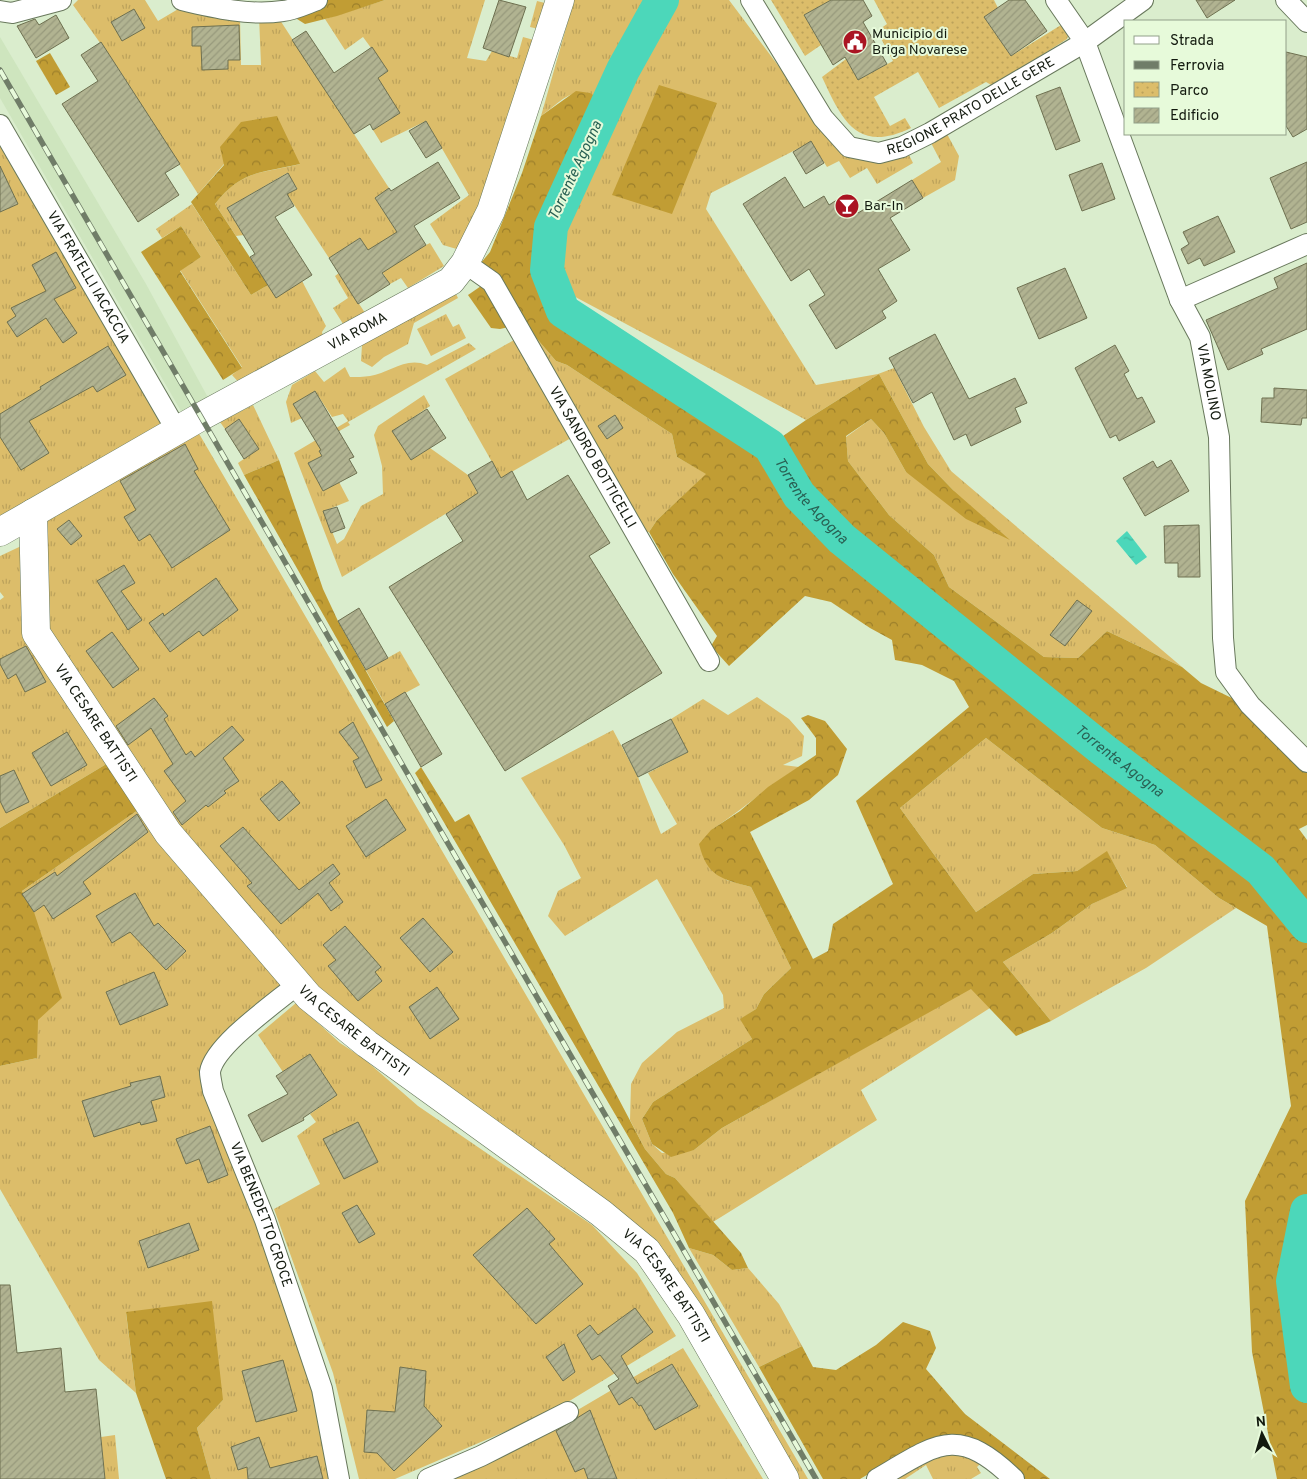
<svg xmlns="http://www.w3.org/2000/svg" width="1307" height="1479" font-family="Overpass,sans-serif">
<defs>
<pattern id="grass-tufts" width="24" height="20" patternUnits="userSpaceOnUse" patternTransform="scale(1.25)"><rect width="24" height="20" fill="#dcbd6a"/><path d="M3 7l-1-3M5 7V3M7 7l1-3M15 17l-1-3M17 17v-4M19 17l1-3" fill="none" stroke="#bca25b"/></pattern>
<pattern id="forest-crowns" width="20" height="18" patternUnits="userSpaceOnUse" patternTransform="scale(1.25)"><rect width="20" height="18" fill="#c19d34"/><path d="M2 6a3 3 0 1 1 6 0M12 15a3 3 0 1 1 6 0" fill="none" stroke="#9c7f2a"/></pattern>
<pattern id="park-dots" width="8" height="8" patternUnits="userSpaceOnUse" patternTransform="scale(1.25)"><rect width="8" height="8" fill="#dcbd6a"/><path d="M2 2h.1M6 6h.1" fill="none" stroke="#bca25b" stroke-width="1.8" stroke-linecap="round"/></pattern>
<pattern id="water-ripples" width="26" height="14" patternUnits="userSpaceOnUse" patternTransform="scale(1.25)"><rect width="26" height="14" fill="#4cd7ba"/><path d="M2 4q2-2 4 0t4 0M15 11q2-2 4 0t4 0" fill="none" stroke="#42b89f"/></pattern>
<pattern id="building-hatch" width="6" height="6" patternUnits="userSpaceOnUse" patternTransform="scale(1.25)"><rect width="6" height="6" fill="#b1b391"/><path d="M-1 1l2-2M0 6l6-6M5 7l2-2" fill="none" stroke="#97997c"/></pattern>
</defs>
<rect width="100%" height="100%" fill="#daedcd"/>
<path fill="#cee5be" d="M0 37 146 284 211 403 185 418 0 98Z"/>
<g fill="url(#grass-tufts)">
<path d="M78 0H145L158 21 185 5 240 17 241 65H261L259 16 278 17 389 188 375 198 397 232 377 245H426L430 243 444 266 408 288 401 278 390 284 360 238 329 258 287 194 297 188 287 173 227 208 244 235 236 236 215 204C242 169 261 174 300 164H224L198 194 118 68 73 5Z"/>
<path d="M385 0H485L467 58 486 61 492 51 517 58 523 37 541 42 521 108 460 250 443 245 430 224 469 195 426 121 381 143 373 130 392 118 365 86 388 71 363 37 345 50 325 19Z"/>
<path d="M574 0H647C636 36 618 67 604 102 574 82 566 98 541 116Z"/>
<path d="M675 0H729L837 144 909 155 913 163 877 184 867 168 850 178 839 161 827 167 811 142 711 193 706 209 816 385 878 374 894 368 924 427 951 471 1182 667 1107 631 1078 658 1044 657 949 587 934 555 889 515 848 461 846 437 871 419 884 433 906 472 954 491 928 464 879 374 806 420 566 292 554 252 574 193 627 75 668 16Z"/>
<path d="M537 1 549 4 543 30 530 27Z"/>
<path d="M947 134 959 156 955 180 923 198 912 180 941 162 931 143Z"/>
<path d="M0 145 167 423 0 517Z"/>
<path d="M192 204 251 295 268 285 302 281 326 326 322 332 324 341 242 386 232 375 242 367 180 270 201 257 181 226 162 238 156 229Z"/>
<path d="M339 273 367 316 345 327 333 308 348 298 335 276Z"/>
<path d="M454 290 458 298 414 323 408 344 384 357 372 367 361 361 362 345Z"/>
<path d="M446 314 453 327 459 324 466 338 431 356 417 329Z"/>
<path d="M526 326 556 361 567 365 672 434 677 457 707 474 657 520 649 532 642 533Z"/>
<path d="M514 340 571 438 501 478 445 379Z"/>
<path d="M469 343 476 349 348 422 350 425 323 440 328 447 319 451 322 456 308 463 323 491 339 482 349 501 324 511 337 544 344 539 361 506 383 494 382 466 374 435 378 426 424 395 430 406 393 431 411 460 430 448 468 475 478 494 342 577 294 453 348 421 343 414 332 417 315 391 293 404 302 418 291 423 286 402 292 385 315 371 324 382 345 367 350 377C356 377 364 377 370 376 389 373 406 356 427 365Z"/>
<path d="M253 405 279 460 244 475 238 463 258 449 239 420 225 429 220 422Z"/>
<path d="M194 425 808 1479H795L697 1308 317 990 173 828 47 633 41 513Z"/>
<path d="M34 540 36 633 298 984 210 1072 250 1186 339 1479H211L197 1428 223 1400 126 1313 136 1393 99 1360 0 1189V1066L37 1058 34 912 22 891 138 810 108 763 0 828V600L4 597 0 592V556Z"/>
<path d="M400 651 420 685 385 704 366 670Z"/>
<path d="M757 697 789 719 804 736 802 756 783 765 799 767C769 786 743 809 713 829L726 880 751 887 791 968 764 994 756 1009 741 1019 752 1039 653 1102 642 1119 652 1144 662 1153 694 1150 722 1128 971 988 990 1008 861 1090 877 1120 713 1222 675 1178 666 1174 645 1149 630 1120 631 1084 642 1063 677 1032 724 1008 723 995 657 879 565 936 548 916 558 891 581 878 564 845 521 778 613 730 638 777 661 834 677 824 648 773 688 752 671 719 703 699 728 715Z"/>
<path d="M986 738 1102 828 1155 845 1219 898 1236 908 1146 968 1051 1021 1003 962 1052 933 1092 904 1127 887 1107 852 1077 871 1033 874 976 912 900 808Z"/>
<path d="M296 1003 340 1043 363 1058 418 1106 592 1225 637 1273 676 1336 553 1411 395 1479H359L333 1373 274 1209 320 1184 297 1136 316 1122 310 1114 337 1095 310 1054 283 1072 258 1035Z"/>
<path d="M689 1248 713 1255 732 1270 748 1268 779 1304 802 1346 759 1367Z"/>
<path d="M683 1348 763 1479H442L513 1448Z"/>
<path d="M115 1435 119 1479H105L101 1437Z"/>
<path d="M949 1448 982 1462 977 1467 981 1473 971 1479H933L926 1465 905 1479H891Z"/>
</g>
<g fill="url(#forest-crowns)">
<path d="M324 0H385L337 16 305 24 297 19Z"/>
<path d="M50 53 70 87 56 95 36 61Z"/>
<path d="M659 85 717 103 672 214 612 195Z"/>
<path d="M576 91 590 93 604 102 548 227 544 271 562 312 767 449 797 496 839 540 1101 751 1261 872 1307 931V1200L1292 1282 1307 1401V1479H1277L1252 1352 1245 1201 1291 1106 1267 926 1219 898 1155 845 1102 828 986 738 900 808 976 912 1033 874 1077 871 1107 851 1127 888 1092 904 1052 933 1003 962 1051 1021 1016 1036 971 989 722 1128 694 1150 671 1157 652 1144 642 1119 653 1102 752 1039 740 1019 756 1009 764 994 791 968 751 887C722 879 707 877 699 844L711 830 740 811 768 787 816 755V738L801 718 808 715 825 721 847 749 838 775 809 800 750 832 813 959 828 951 833 924 893 884 856 801 969 707 954 681 922 665 895 660 892 640 870 628 831 602 805 596 729 666 711 646 717 636 673 574 649 532 657 520 706 474 677 457 672 434 567 365 556 361 526 326 480 264 490 252 522 173 541 116Z"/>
<path d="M277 116 300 164C262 173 241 170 215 204L268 285 251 295 191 202 224 165 220 147 241 122Z"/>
<path d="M181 226 201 257 180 271 242 368 223 380 141 252Z"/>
<path d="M484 284 514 326 500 329 491 328 468 295Z"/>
<path d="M879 374 928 464 954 491 1010 540 966 519 906 472 884 433 871 419 846 436 848 461 889 515 934 555 949 587 1044 657 1078 658 1107 631 1182 667 1201 683 1248 706 1307 767V825L1299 829 1307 840V920L1265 867 1104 745 844 536 803 492 773 443 806 420Z"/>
<path d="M279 460 323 589 338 621 394 721 387 727 244 475Z"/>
<path d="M108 763 138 810 22 891 34 912 62 998 38 1020 37 1058 0 1066V828Z"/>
<path d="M421 767 455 822 469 814 645 1149 666 1174 675 1178 741 1253 748 1268 732 1270 713 1255 689 1248 673 1213 415 773Z"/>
<path d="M212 1301 223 1400 197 1428 211 1479H166L136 1393 126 1312Z"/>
<path d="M903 1322 930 1331 936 1348 926 1369 965 1414 1050 1479H1024L1003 1461 916 1446 860 1479H823L759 1367 802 1346 813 1367 836 1370 876 1345Z"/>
</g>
<g fill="url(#park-dots)">
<path d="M771 0H831L804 15 821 45 805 56Z"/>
<path d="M874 0H994L998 8 984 17 1011 56 1061 25 1068 36 1067 39 993 86 986 82 939 108 918 72 874 97 890 126 905 118 911 128C857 154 842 120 822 77L846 59 858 80 893 61 877 31 887 24Z"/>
</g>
<path fill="url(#water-ripples)" d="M1127 531 1147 557 1136 565 1116 541Z"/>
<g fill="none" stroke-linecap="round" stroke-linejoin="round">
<g stroke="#4cd7ba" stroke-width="34">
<path id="s1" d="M662 0 623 70 551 227 547 270 563 311 770 446 799 495 842 539 1102 749 1261 870 1307 926"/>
<path d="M1307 1211 1293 1281 1307 1386"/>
</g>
</g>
<g fill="url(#building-hatch)" stroke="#6e7050">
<path d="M499 0 526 7 509 57 483 48Z"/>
<path d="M831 0H863L872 16 863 22 887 64 858 80 845 57 833 65 804 15Z"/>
<path d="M1009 0H1025L1047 31 1011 56 984 17Z"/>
<path d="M1196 0H1235L1207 18Z"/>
<path d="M134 9 145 28 122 41 111 22Z"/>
<path d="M56 15 69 38 36 58 17 26 35 19 39 25Z"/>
<path d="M239 25 240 60H228V69L202 70 201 46H192V27Z"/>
<path d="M306 31 334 73 372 47 388 71 378 78 400 113 373 130 370 124 354 134 292 40Z"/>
<path d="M101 42 180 164 165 173 179 195 138 222 62 104 98 81 81 55Z"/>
<path d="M1286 52 1307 57V129L1293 137 1286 126Z"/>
<path d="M1060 87 1080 141 1056 150 1036 96Z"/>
<path d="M426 121 442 148 426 158 409 131Z"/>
<path d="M811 141 824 163 806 174 793 152Z"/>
<path d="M438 162 460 198 414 226 426 245 382 273 390 284 358 304 329 258 360 238 368 250 397 232 375 198 389 188 391 191Z"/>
<path d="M1307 162V222L1291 229 1270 178Z"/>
<path d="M1102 163 1115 199 1082 211 1069 175Z"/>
<path d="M0 166 18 204 0 212Z"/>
<path d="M288 173 297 189 287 194 294 206 275 217 312 275 276 298 250 257 255 254 227 208Z"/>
<path d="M785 177 804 208 824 196 829 205 846 194 858 213 912 180 923 198 890 218 910 250 878 269 897 301 882 311 886 318 836 349 809 305 825 295 809 269 791 281 743 204Z"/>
<path d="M1218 216 1235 252 1204 266 1200 258 1188 264 1181 249 1189 244 1183 232Z"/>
<path d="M56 252 76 288 54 299 77 333 63 343 46 318 17 337 7 322 16 316 11 308 46 291 32 265Z"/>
<path d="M1307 263V329L1261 349 1263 354 1228 370 1206 320 1278 288 1274 278Z"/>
<path d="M1065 268 1087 318 1039 339 1017 288Z"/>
<path d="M935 334 969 399 1015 378 1027 403 1015 408 1021 422 971 446 966 434 954 440 932 392 913 403 889 358Z"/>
<path d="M1115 345 1129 371 1124 374 1137 399 1142 397 1155 422 1119 441 1116 435 1110 438 1075 368Z"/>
<path d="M108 346 126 375 97 392 93 386 29 421 49 453 21 470 0 437V414L41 389 40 387Z"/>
<path d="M1274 388 1307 390V418H1302L1301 425 1261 422 1262 398H1274Z"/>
<path d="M315 391 354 457 349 459 357 473 323 491 308 463 322 456 319 451 321 450 293 404Z"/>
<path d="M427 409 446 438 411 460 392 431Z"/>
<path d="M615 415 623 428 607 439 598 426Z"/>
<path d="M239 419 259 449 244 459 225 429Z"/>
<path d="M185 444 198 469 194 471 230 530 172 568 150 534 139 541 124 517 136 510 120 481Z"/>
<path d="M1171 460 1189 491 1145 516 1123 478 1153 461 1157 468Z"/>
<path d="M492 461 501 478 512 471 527 500 568 475 610 543 589 556 662 673 505 771 389 587 463 541 446 514 478 493 468 475Z"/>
<path d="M337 507 345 528 331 533 323 511Z"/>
<path d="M69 520 82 536 71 545 57 529Z"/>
<path d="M1199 525 1200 577H1178V563H1165L1164 526Z"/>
<path d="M124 565 135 583 121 591 142 620 128 630 97 581Z"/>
<path d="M216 578 238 610 203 636 199 631 170 652 149 623 163 613 164 616Z"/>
<path d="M1077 600 1092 611 1065 646 1050 635Z"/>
<path d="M359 608 388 658 366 670 338 621Z"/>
<path d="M112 632 139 669 113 688 86 651Z"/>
<path d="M26 646 46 682 25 692 16 674 8 679 0 664V659Z"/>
<path d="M405 692 442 754 421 767 385 704Z"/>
<path d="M154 698 168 716 164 719 186 755 191 751 195 757 232 726 244 740 223 758 239 781 224 791 226 793 208 807 206 805 182 825 173 812 186 801 164 771 173 764 151 728 128 745 116 726Z"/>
<path d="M671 719 688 752 638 777 622 745Z"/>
<path d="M353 722 382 780 366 788 353 761 359 758 339 732Z"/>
<path d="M67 732 87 765 51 786 32 753Z"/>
<path d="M14 770 29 802 6 813 0 801V776Z"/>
<path d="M282 781 300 803 279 821 260 799Z"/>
<path d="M386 799 406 830 366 857 346 826Z"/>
<path d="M137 814 148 832 83 882 91 894 53 919 44 905 34 912 22 894 55 872 57 876Z"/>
<path d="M243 827 299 890 333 864 340 874 329 883 343 902 331 911 318 893 281 924 247 886 252 883 220 846Z"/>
<path d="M135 893 154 926 158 923 186 951 166 970 130 932 112 943 96 916Z"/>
<path d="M423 918 453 952 430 972 400 938Z"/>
<path d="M345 926 381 967 375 972 382 981 358 1001 328 966 336 960 323 945Z"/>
<path d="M154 972 168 1005 120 1025 106 992Z"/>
<path d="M437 987 459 1019 430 1039 409 1007Z"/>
<path d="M310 1054 337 1095 303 1118 304 1120 262 1142 248 1115 288 1094 276 1076Z"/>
<path d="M160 1076 165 1097 151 1101 157 1121 141 1125 140 1122 94 1137 82 1101 131 1086 130 1083Z"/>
<path d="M358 1122 378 1162 344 1179 323 1139Z"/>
<path d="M210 1126 228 1175 208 1183 199 1159 186 1164 176 1139Z"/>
<path d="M357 1205 375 1234 359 1243 342 1213Z"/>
<path d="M527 1208 555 1239 549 1244 583 1284 536 1324 473 1255Z"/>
<path d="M189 1223 199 1250 148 1268 139 1241Z"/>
<path d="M0 1285H10L17 1353 61 1348 65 1392 96 1389 105 1479H0Z"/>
<path d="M635 1308 653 1332 621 1356 637 1384 672 1364 698 1406 655 1430 641 1405 639 1406 632 1397 619 1405 608 1386 619 1379 600 1355 592 1360 577 1335 590 1325 598 1335Z"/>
<path d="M564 1344 575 1372 563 1381 546 1357Z"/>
<path d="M283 1360 297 1411 256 1422 242 1371Z"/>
<path d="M400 1367 426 1371 424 1406 442 1426 394 1471 377 1453 364 1452 367 1410 395 1412Z"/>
<path d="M590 1410 617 1479H588L584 1468 575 1472 556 1431Z"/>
<path d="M259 1437 270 1468 317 1456 323 1479H248L247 1467 238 1470 231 1447Z"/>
</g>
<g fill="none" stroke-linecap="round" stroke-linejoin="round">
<defs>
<g id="street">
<path d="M182 0C215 8 250 16 283 11 294 10 306 4 317 0"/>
<path id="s2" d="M751 0 823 118 849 147 879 153 902 147 930 133 1085 42 1143 0"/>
<path id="s3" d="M1056 0 1085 42 1180 300 1200 337 1219 437 1223 638 1226 672 1250 705 1307 762"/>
<path d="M1286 0 1307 22"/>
<path d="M0 11 12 13 61 0"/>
<path id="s4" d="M0 125 177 431"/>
<path id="s5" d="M465 263 492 282 709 661"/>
<path d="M1180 300 1307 244"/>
<path id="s6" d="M298 984C277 1002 214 1045 210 1072 210 1077 212 1085 213 1091L265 1220 322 1389 339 1479"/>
<path d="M428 1479 481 1456 568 1412"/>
<path d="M877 1479C937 1444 957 1424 1014 1479"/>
</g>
<g id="secondary">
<path id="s7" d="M33 513 36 633 168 833 309 997 367 1044 601 1213 647 1251 691 1315 785 1479"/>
<path id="s8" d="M0 532 202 416 451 281 465 263 491 211 560 0"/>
</g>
</defs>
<use href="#street" stroke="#68785c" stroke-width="22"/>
<use href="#secondary" stroke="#68785c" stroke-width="29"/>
<use href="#street" stroke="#fff" stroke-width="20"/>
<use href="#secondary" stroke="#fff" stroke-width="28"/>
<defs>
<path id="rail" d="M0 70 816 1479"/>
</defs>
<use href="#rail" stroke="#707d68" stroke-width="5.5"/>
<use href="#rail" stroke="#e7fada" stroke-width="4" stroke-dasharray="11" stroke-linecap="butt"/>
</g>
<defs>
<symbol id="civic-disc" viewBox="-11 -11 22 22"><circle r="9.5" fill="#aa1422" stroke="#e7fada"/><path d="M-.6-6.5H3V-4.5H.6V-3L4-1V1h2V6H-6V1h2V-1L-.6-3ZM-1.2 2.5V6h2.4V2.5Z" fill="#fff"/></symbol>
<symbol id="bar-disc" viewBox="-11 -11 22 22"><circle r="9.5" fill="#aa1422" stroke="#e7fada"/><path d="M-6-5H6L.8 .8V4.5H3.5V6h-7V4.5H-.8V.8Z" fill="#fff"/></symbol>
</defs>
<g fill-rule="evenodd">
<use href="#civic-disc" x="841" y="28" width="28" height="28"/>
<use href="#bar-disc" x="833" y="192" width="28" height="28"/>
</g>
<g text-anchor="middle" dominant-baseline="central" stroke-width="4" stroke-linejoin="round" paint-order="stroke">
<g font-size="14" fill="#131a0f" stroke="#e7fada" text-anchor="start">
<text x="872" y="34">Municipio di<tspan x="872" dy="16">Briga Novarese</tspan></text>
<text x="864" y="206">Bar-In</text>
</g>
<g font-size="14" fill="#131a0f" stroke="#e7fada">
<text stroke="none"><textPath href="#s2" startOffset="311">REGIONE PRATO DELLE GERE</textPath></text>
<text stroke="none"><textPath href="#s4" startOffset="176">VIA FRATELLI IACACCIA</textPath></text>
<text stroke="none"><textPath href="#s8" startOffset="410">VIA ROMA</textPath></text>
<text stroke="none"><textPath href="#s3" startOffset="414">VIA MOLINO</textPath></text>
<text stroke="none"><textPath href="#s5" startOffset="235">VIA SANDRO BOTTICELLI</textPath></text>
<text stroke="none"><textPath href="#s7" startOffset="228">VIA CESARE BATTISTI</textPath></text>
<text stroke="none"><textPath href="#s7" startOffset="632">VIA CESARE BATTISTI</textPath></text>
<text stroke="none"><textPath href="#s6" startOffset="278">VIA BENEDETTO CROCE</textPath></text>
<text stroke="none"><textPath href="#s7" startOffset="1038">VIA CESARE BATTISTI</textPath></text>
</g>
<g font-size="15" font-style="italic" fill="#296154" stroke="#e7fada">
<text transform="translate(576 171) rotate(-65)">Torrente Agogna</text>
<text stroke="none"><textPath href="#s1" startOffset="656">Torrente Agogna</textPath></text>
<text stroke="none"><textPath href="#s1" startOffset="1061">Torrente Agogna</textPath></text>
</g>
</g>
<rect x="1124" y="20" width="162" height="115" fill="#e7fada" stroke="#92a089"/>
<rect x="1134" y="36" width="25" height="8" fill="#ffffff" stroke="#92a089"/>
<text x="1170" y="45" font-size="15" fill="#131a0f">Strada</text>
<rect x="1134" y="61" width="25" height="8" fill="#707d68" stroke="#92a089"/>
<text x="1170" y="70" font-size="15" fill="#131a0f">Ferrovia</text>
<rect x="1134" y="82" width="25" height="15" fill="url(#park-dots)" stroke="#92a089"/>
<text x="1170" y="95" font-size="15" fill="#131a0f">Parco</text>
<rect x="1134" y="108" width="25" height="15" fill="url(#building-hatch)" stroke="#92a089"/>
<text x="1170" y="120" font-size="15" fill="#131a0f">Edificio</text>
<g transform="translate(1262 1434) rotate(355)" stroke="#e7fada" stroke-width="4" paint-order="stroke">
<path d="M0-4L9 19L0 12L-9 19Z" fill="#131a0f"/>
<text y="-8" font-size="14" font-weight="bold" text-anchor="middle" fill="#131a0f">N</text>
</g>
</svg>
